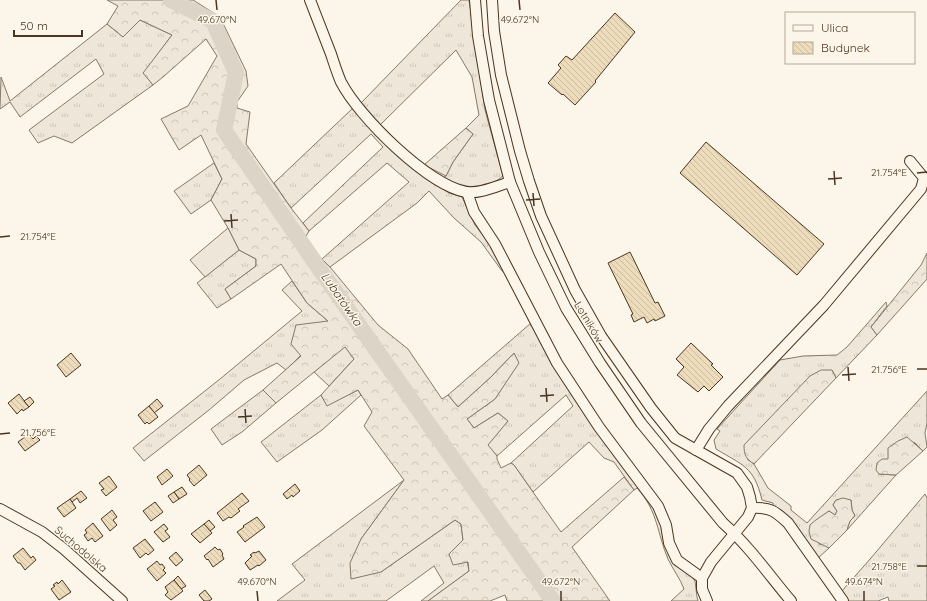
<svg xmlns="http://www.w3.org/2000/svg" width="927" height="601" font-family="Quicksand,sans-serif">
<defs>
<pattern id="grass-tufts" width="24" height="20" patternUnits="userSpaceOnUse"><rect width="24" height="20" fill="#ede6d9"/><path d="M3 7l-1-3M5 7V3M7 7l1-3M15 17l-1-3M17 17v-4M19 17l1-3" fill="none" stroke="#cdc6ba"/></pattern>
<pattern id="forest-crowns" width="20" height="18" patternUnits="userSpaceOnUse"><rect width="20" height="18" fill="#ede6d9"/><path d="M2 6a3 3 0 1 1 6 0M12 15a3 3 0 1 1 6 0" fill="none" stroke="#cdc6ba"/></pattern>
<pattern id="building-back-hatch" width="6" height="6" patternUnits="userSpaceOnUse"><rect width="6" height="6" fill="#ecdcbc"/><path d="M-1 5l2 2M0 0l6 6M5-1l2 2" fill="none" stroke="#ccbda1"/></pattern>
</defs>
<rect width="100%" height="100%" fill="#fbf6e9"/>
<g fill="url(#grass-tufts)" stroke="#887966">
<path d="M461 0H469L485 110 503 176C484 192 464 188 443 178L446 176 453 162 473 134 466 128 479 115 472 77 456 50 380 125 360 104Z"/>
<path d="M140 20 172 35 144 73 153 85 72 143 54 136 38 143 29 130 104 74 96 59 20 117 10 102 0 109 1 77 10 101 107 24 123 37Z"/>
<path d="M353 108 429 180 449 193 462 197 475 225 497 253 505 270 502 271 481 242 454 218 429 191 417 203 330 267 322 259 409 182 387 163 309 231 303 223 383 147 371 134 291 208 274 183Z"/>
<path d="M214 163 222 179 211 200 191 214 174 191Z"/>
<path d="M239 250 256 259V266L225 289 231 299 217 308 197 283Z"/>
<path d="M292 281 307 303 329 322 301 355 286 370 277 363 244 380 209 410 144 461 133 448 220 379 302 311 282 290Z"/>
<path d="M886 302 887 306 871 327 877 335 836 378 832 370 747 459 754 464 768 488 791 506V510L807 523 927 391V423L925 433 927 447 923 451 914 442 888 459 879 474 896 475 847 530 850 521 855 516 852 510 851 500H836L833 505 837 511 835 515 829 511 821 517 819 544 825 545 829 548 817 559 773 507V503L762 500C754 466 742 465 716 449L714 440 720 431 717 429 780 360 803 356 837 355 847 347Z"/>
<path d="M531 323 654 504 667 542 695 581 697 597 698 601H671L684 589C680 578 673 570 668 559 657 533 658 511 637 488L634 490 614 462 604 458 589 442 533 492 514 465 511 463 573 406 566 395 497 456 487 445 508 421 498 413 474 428 467 419 495 399 518 363 514 353 491 377 458 407 448 395Z"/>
<path d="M345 346 354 359 329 386 314 372Z"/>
<path d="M263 390 276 403 242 432 222 445 211 429Z"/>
<path d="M358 390 361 395 322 430 277 462 261 442 321 395 327 405Z"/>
<path d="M404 480 361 539 381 572 455 520 461 524 463 540 469 571 428 601H421L444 583 434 566 386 601H277L305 580 292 564Z"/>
<path d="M925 494 927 498V601H889L888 597 878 601H848L841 592 871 558Z"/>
</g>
<g fill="url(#forest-crowns)" stroke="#887966">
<path d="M107 0H193L220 17 246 71 248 86 237 102V108L250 112 246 144 291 208 309 231 305 238 315 253 330 267 378 325 408 349 442 399 448 395 458 407 491 377 514 353 519 363 495 399 467 419 474 428 498 413 508 421 488 445 497 456V459L501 468 511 463 514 465 561 532 624 477 634 490 572 547 610 601H507L505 595 490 601H428L469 571 468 562 453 565 449 554 463 540 461 524 455 520 381 572 351 579 350 563 361 539 404 480 364 426 372 412 358 390 327 406 321 395 354 359 345 347 276 403 263 390 301 356 291 344 296 325 328 321 307 303 281 264 231 299 225 289 256 266V259L239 250 228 228 211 200 222 179 201 135 179 150 161 119 188 106 217 56 206 39 163 77 153 85 143 73 172 35 140 20 123 37 107 24 118 6Z"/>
<path d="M466 128 473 134 453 162 446 176 424 165Z"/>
<path d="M927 253V279L877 335 871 327 921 265Z"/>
<path d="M821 370H832L836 378 754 464C746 459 744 455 744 445L810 376Z"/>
<path d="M907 437 923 451 896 475 879 474 876 470 877 463 882 459H888V448L898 441Z"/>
<path d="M843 498 851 500 852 510 855 516 850 521 847 530 829 548 811 539 809 531 810 525C816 519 822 516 829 511L835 515 837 511 833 505 836 500Z"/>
</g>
<path fill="#ede6d9" stroke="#887966" d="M228 228 239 250 205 277 190 260Z"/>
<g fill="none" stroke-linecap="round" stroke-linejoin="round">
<path stroke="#dcd4c6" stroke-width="16" d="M171 0 213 21 236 73 224 130 323 274 553 601"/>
</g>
<g fill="url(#building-back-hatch)" stroke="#4a3520">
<path d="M615 13 635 32 595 81 596 82 575 105 563 94 562 95 548 83 561 68 558 65 566 56 572 60Z"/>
<path d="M706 142 824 244 797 275 680 173Z"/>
<path d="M630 252 655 303 658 302 665 316 655 321 654 319 647 323 644 317 634 322 631 315 633 314 608 263Z"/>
<path d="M691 343 713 364 711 365 723 377 709 391 704 386 698 392 677 375 684 367 676 359Z"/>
<path d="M71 353 81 365 66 377 57 365Z"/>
<path d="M19 394 29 407 23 411 22 409 17 414 8 403Z"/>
<path d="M30 397 34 402 29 407 24 401Z"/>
<path d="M157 399 163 406 154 413 149 406Z"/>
<path d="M149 406 158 417 149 424 147 422 145 424 138 415Z"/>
<path d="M29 434 33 439 36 436 40 440 25 451 18 442Z"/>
<path d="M199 465 207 475 194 486 189 480 190 479 187 475Z"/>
<path d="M167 469 173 476 162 485 157 477Z"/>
<path d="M109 476 117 487 106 496 101 490 104 489 99 483Z"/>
<path d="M295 484 300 491 293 497 292 495 287 499 283 494Z"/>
<path d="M182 487 187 494 179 499 174 492Z"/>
<path d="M81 491 87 498 80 503 77 498 72 502 70 499Z"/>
<path d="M174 492 179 499 173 503 168 496Z"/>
<path d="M242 493 249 501 238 509 240 511 231 518 229 517 223 521 217 513Z"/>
<path d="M70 499 76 508 64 517 57 508Z"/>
<path d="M155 502 163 512 151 521 143 511Z"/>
<path d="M112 510 117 517 113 520 117 525 110 531 101 519Z"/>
<path d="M257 517 265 527 245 542 237 532 244 527 243 526Z"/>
<path d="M209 520 215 527 210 531 204 524Z"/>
<path d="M93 523 103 536 95 542 92 538 88 541 84 535 87 533 85 530Z"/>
<path d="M164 524 168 529 165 531 170 537 163 542 154 532Z"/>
<path d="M204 524 212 533 200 543 191 534Z"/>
<path d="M145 539 154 550 148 555 146 553 140 558 133 548Z"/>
<path d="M215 547 218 550 220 549 223 554 222 555 224 559 213 567 208 559 207 560 204 556Z"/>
<path d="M23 548 31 558 33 556 36 560 25 570 20 563H18L13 556Z"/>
<path d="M259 551 266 560 259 566 258 565 250 570 245 563 252 556 250 555 254 552 255 553Z"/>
<path d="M176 552 183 560 176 566 169 558Z"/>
<path d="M157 561 160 565 162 564 165 568 163 570 166 573 157 581 147 569Z"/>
<path d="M178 576 186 586 181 589 174 580Z"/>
<path d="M62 580 71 592 59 600 51 589 55 586 53 585 57 582 58 584Z"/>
<path d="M174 580 183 591 171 600 165 595 168 592 165 587Z"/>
<path d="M205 590 212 599 209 601H204L199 595Z"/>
</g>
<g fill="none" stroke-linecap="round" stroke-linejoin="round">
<defs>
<g id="minor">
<path d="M310 0C317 18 324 36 331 54 334 63 337 73 341 82 359 117 428 185 466 192 480 194 497 186 510 182"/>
<path d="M475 0 478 36 489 100 510 182 539 252 566 308 600 363 641 423 723 523C749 546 769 575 791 601"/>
<path d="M492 0 494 31 501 75 520 151 529 181 541 216 575 290 601 336 651 408 675 438 737 473 747 487 750 497 752 508 748 517 711 562 702 578V589L707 601"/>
<path d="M467 192 474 212 495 244 557 363 599 427 658 506 666 525 669 543 677 560 702 578"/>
<path d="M696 450 709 429 728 406 824 305 921 189 924 178 910 161"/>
<path d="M752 508C770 507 775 511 788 523L843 601"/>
<path d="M0 509 42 532 64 549 122 601"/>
</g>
</defs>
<use href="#minor" stroke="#4a3520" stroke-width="12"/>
<use href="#minor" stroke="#fbf6e9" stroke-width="10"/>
</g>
<path fill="none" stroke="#4a3520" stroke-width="1.5" d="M216 0 217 10M519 0 520 10M834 171 835 185M917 173 927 172M828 179 842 178M533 193 534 206M526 200 540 199M231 214 232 228M224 221 238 220M0 237 10 236M848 367 849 381M917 369H927M842 375 856 374M546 388 547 402M540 396 554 395M245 409 246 423M238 417 252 416M0 434 10 433M917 566H927M257 591 258 601M561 591V601M864 591V601"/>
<g text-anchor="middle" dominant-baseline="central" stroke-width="3" stroke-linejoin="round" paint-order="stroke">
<g font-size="11" fill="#4a3520" stroke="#fbf6e9">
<text transform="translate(589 322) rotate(59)">Lotników</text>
<text transform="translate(81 549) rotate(40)">Suchodolska</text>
</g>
<g font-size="12" font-style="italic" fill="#4a3520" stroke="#fbf6e9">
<text transform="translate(342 299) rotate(55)">Lubatówka</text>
</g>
</g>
<g font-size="10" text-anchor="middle" fill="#4a3520" stroke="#fbf6e9" stroke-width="3" stroke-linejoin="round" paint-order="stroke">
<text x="217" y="23">49.670°N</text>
<text x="520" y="23">49.672°N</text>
<text x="889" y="176">21.754°E</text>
<text x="38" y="240">21.754°E</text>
<text x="889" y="373">21.756°E</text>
<text x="38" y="436">21.756°E</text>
<text x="889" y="570">21.758°E</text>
<text x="257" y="585">49.670°N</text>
<text x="561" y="585">49.672°N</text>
<text x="864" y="585">49.674°N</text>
</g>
<rect x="785" y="12" width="130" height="52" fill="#fbf6e9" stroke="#b4a999"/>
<rect x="793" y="25" width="20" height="6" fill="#fbf6e9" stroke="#b4a999"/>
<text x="821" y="32" font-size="12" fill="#4a3520">Ulica</text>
<rect x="793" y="42" width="20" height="12" fill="url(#building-back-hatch)" stroke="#b4a999"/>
<text x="821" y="52" font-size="12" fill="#4a3520">Budynek</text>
<path d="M14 30v6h68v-6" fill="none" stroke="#4a3520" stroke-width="2"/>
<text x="20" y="30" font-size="12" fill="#4a3520" stroke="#fbf6e9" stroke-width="3" paint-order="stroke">50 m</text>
</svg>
